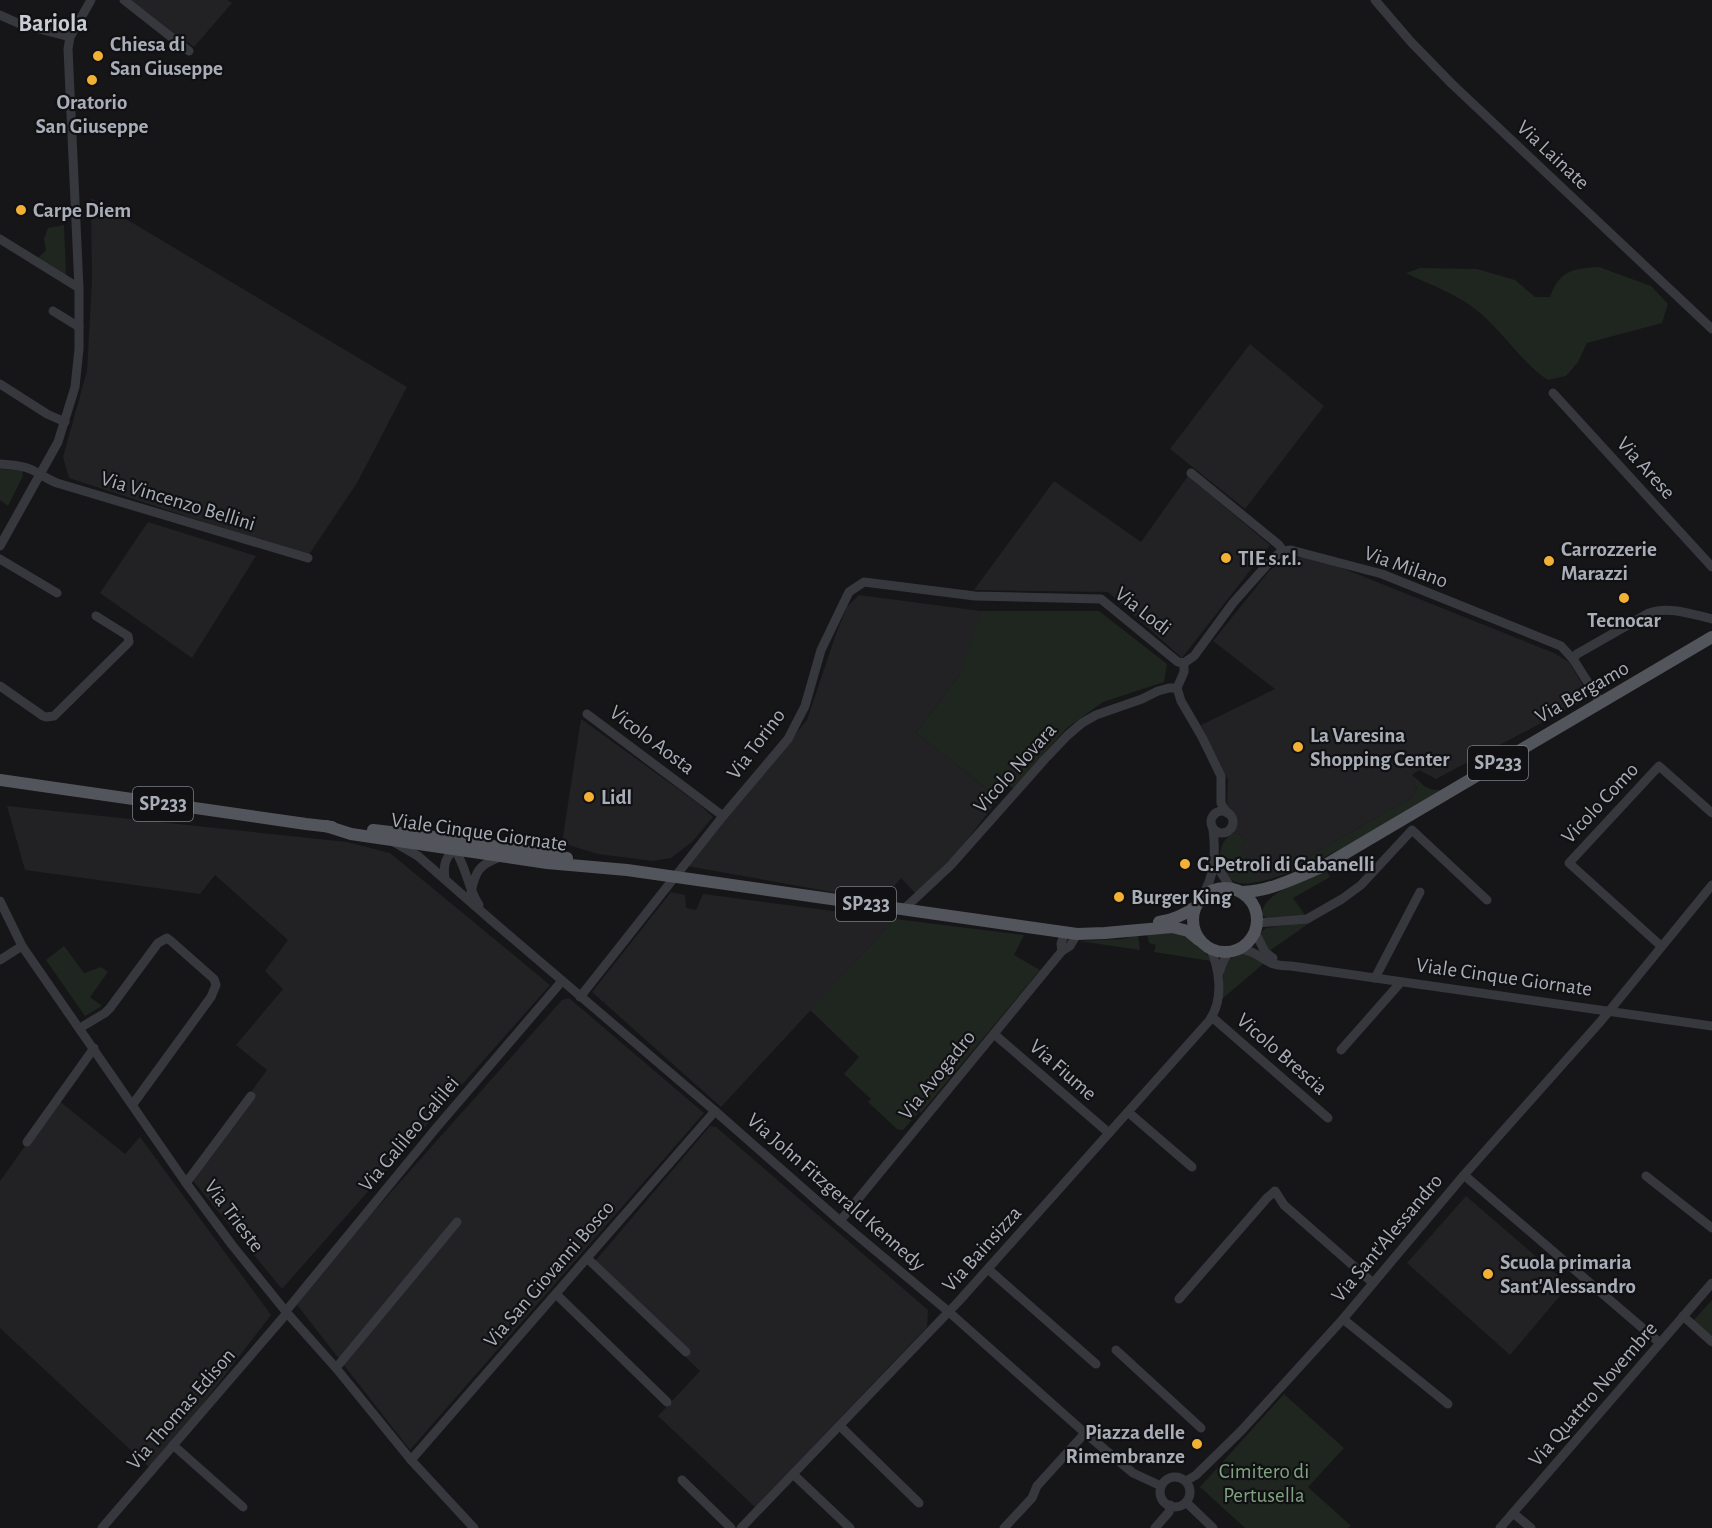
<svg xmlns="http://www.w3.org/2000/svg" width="1712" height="1528" font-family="'Alegreya Sans',sans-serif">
<rect width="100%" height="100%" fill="#161618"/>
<g fill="#222225">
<path d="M131 0H227L232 3 194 47 188 42 186 43Z"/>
<path d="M91 198 407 387 357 483 308 556 69 478 63 457 87 371 92 281Z"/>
<path d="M1250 344 1324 406 1245 509 1170 449Z"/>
<path d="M1188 476 1270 545 1182 658 1108 592 974 590 1054 481 1141 542Z"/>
<path d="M148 522 256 556 192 658 100 593Z"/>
<path d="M1312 556 1554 653 1569 662 1590 697 1436 779 1419 770 1412 775 1417 789 1413 797 1276 875 1256 880 1239 846 1245 843 1242 836 1234 833 1227 801 1228 780 1201 725 1275 689 1213 641 1270 570 1289 559Z"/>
<path d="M859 595 981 611 960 674 916 733 999 798 958 852 915 893 901 878 882 901 687 866 807 720 836 634 847 607Z"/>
<path d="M581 719 699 804 713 817 692 842 671 858 653 861 598 854 562 843Z"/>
<path d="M7 806 347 842 390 853 550 985 282 1289 189 1176 267 1070 236 1045 283 989 265 971 288 940 215 875 200 894 25 870Z"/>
<path d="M671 892 685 895 686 908 696 910 703 894 895 919 721 1107 592 992Z"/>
<path d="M569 998 704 1113 410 1450 294 1301 562 1000Z"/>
<path d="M58 1100 125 1154 140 1137 271 1315 152 1470 0 1328V1181Z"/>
<path d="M710 1126 716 1127 928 1310 927 1327 755 1507 658 1416 700 1371 591 1266Z"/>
<path d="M1466 1196 1569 1285 1510 1355 1407 1263Z"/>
</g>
<g fill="#1e261f">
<path d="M64 225 66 275 38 258 46 250 44 239 48 228Z"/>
<path d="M1599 267 1651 286 1668 304 1662 323 1587 343 1578 362 1566 376 1548 380C1521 362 1504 333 1479 312 1458 294 1430 285 1406 273L1420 268 1477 269 1515 280 1535 297H1550C1559 271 1573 268 1599 267Z"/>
<path d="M0 469 22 471 23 476 8 506 0 500Z"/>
<path d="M981 611H1099L1167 664 1164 682 1103 702 1067 728 1014 788 1005 785 999 798 916 733 960 674Z"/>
<path d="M1412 775C1424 784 1424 791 1443 790 1397 817 1353 845 1305 866 1288 873 1271 880 1252 883 1217 889 1210 844 1234 833L1242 836 1245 843 1240 846 1256 879 1276 875 1413 797 1417 789Z"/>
<path d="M1327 872 1330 877 1293 898 1305 915 1267 918 1262 915C1261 892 1309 879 1327 872Z"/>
<path d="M895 919 1024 935 1014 955 1040 970 921 1113 919 1112 903 1130 897 1129 868 1102 871 1099 844 1074 859 1057 810 1010Z"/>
<path d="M1307 922 1308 924 1268 952 1264 946 1261 932 1266 928Z"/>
<path d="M1170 933C1186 934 1204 947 1211 961L1154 952 1156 945 1149 943 1147 934Z"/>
<path d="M1138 935 1140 950 1079 941 1122 939Z"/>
<path d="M64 946 84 973 101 967 108 972 90 997 102 1006 85 1016 46 960Z"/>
<path d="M1246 953 1263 961 1262 965 1222 999C1224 977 1219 957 1246 953Z"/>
<path d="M1712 1300V1338L1693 1321Z"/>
<path d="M1284 1394 1344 1448 1308 1487 1351 1526 1348 1528H1245L1200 1487Z"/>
</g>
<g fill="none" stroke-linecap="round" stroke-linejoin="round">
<g stroke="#37383d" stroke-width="9">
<path d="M124 0 189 51"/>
<path d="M1375 0 1411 42 1452 84 1712 329"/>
<path d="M0 15 20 24 70 37"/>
<path d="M0 239 79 288"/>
<path d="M53 311 79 327"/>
<path d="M0 384 47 414 65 422"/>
<path d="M1553 393 1712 567"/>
<path d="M0 464C10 465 21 465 30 469 39 473 47 479 57 483L308 558"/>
<path d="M1191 473 1279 545 1283 551"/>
<path d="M0 546 58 442 75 387 79 349V288L68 49 70 37 91 0"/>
<path d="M0 559 57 593"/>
<path d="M1573 659 1577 654 1649 613C1669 606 1691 614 1712 619"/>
<path d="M1184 663 1194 656 1233 603 1273 558 1283 551 1291 550 1382 574 1561 646 1573 659 1601 703"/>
<path d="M1184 663V672L1177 688 1181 701 1202 737 1221 776V803L1227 813"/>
<path d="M0 686 43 716 46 717 54 716 129 642 128 636 96 616"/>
<path d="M587 714 723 816"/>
<circle cx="1222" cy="822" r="11"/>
<path d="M394 842 418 856 490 919 715 1111 840 1221 949 1312 1085 1433 1133 1473 1161 1486"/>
<path d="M453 847C466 864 467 887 479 905"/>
<path d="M1214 862 1231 888"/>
<path d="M445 879C443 865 445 856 457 848"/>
<path d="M471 892C476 870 479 865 500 857"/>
<path d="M1201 898C1215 876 1216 855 1213 829"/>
<path d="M0 901 22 946 186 1183 232 1245 287 1313 336 1368 411 1460 474 1528"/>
<path d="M904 909 951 865 1045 759 1068 735 1082 723 1096 715 1142 699 1158 691 1169 688H1177"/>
<path d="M1257 923 1307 919 1342 899 1361 885 1412 830 1487 900"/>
<path d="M1065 932 1061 944 1062 951 1070 946 1077 934"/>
<path d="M1255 932 1265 952 1273 958"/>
<path d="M1661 946 1569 863 1659 766 1712 813"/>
<path d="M1239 949C1256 951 1258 957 1271 963 1278 966 1284 966 1291 966L1712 1026"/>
<path d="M0 960 22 946"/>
<path d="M1219 973 1223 962 1229 952"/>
<path d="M1375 978 1420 892"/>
<path d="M580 997 723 816 788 739 805 706 821 650 849 592 864 582 975 596 1101 599 1173 658 1178 662 1184 663"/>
<path d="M1212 1017 1328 1118"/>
<path d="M80 1028 105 1013 110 1008 158 943 167 938 171 941 214 979 216 985 211 997 133 1104"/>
<path d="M994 1034 1109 1133"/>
<path d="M1341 1050 1401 982"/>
<path d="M1128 1112 1192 1167"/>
<path d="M27 1142 94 1048"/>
<path d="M1464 1175 1660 1343"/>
<path d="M1646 1176 1712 1228"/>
<path d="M186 1183 251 1096"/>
<path d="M840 1221 1062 951"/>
<path d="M587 1258 686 1352"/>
<path d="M988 1269 1096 1364"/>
<path d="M556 1294 667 1402"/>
<path d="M1179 1299 1267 1198 1275 1191 1284 1205 1373 1283"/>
<path d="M286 1311 437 1127 562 981"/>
<path d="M1683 1316 1712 1342"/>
<path d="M1343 1319 1448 1404"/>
<path d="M1116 1350 1201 1428"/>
<path d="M336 1368 457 1222"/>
<path d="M840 1426 919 1503"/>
<path d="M173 1445 243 1507"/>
<path d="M411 1460 715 1111"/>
<path d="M793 1474 850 1528"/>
<circle cx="1175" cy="1492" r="15"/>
<path d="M682 1480 731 1528"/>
<path d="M1186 1481 1196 1475 1241 1431 1343 1319 1464 1175 1601 1021 1712 885"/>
<path d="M1186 1502 1213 1528"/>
<path d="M1513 1513 1531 1528"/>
<path d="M102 1528 287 1313"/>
<path d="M741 1528 959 1301 1209 1021C1224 1000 1220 970 1210 948"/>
<path d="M1004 1528 1032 1498 1037 1486 1085 1433"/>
<path d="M1155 1528 1169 1512 1170 1505"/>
<path d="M1500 1528 1712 1283"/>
</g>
<g stroke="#53555c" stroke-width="12">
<path d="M0 780 306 824 332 827"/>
<path d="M326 826 351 834 547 863 627 870 1077 934 1105 933 1172 927 1188 931 1199 940"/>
<path d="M373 830 443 838 567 858"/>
<circle cx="1225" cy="920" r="32"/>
<path d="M1242 892C1269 892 1297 877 1322 867L1712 637"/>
<path d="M1159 922C1173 920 1184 915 1195 907"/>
</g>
</g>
<g fill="#f2b134" stroke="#111113" stroke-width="2">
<circle cx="98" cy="56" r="6"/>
<circle cx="92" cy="80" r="6"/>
<circle cx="21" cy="210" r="6"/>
<circle cx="1226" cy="558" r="6"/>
<circle cx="1549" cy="561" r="6"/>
<circle cx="1624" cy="598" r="6"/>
<circle cx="1298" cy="747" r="6"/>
<circle cx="589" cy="797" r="6"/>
<circle cx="1185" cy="864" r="6"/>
<circle cx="1119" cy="897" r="6"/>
<circle cx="1488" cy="1274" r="6"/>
<circle cx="1197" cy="1444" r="6"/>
</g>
<g text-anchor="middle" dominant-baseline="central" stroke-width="4.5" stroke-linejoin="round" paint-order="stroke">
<g fill="#111113" stroke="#7b7e86" stroke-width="1.5">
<rect x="1468" y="746" width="60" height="34" rx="4.5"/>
<rect x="133" y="787" width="60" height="34" rx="4.5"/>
<rect x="836" y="887" width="60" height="34" rx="4.5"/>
</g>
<g font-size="20" font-weight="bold" fill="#a8adb8">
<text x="1498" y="763">SP233</text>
<text x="163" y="804">SP233</text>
<text x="866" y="904">SP233</text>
</g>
<g font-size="21" font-weight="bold" fill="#a8adb8" stroke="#111113" text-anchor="start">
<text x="110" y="44">Chiesa di<tspan x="110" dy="24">San Giuseppe</tspan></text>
<text x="92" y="102" text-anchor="middle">Oratorio<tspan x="92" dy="24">San Giuseppe</tspan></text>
<text x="33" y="210">Carpe Diem</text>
<text x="1561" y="549">Carrozzerie<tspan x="1561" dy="24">Marazzi</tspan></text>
<text x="1238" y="558">TIE s.r.l.</text>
<text x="1624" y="620" text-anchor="middle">Tecnocar</text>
<text x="1310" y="735">La Varesina<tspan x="1310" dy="24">Shopping Center</tspan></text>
<text x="601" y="797">Lidl</text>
<text x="1197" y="864">G.Petroli di Gabanelli</text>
<text x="1131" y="897">Burger King</text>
<text x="1500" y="1262">Scuola primaria<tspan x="1500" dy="24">Sant'Alessandro</tspan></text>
<text x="1185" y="1432" text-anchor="end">Piazza delle<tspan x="1185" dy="24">Rimembranze</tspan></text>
</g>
<g font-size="21" fill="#a8adb8" stroke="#111113">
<text transform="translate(1553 155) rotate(43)">Via Lainate</text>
<text transform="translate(1646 468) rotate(48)">Via Arese</text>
<text transform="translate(178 501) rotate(17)">Via Vincenzo Bellini</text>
<text transform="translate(1406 567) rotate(20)">Via Milano</text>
<text transform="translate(1143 611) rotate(38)">Via Lodi</text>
<text transform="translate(1582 692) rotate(-30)">Via Bergamo</text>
<text transform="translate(652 740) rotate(37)">Vicolo Aosta</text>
<text transform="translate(756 744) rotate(-53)">Via Torino</text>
<text transform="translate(1015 768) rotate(-48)">Vicolo Novara</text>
<text transform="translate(1600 803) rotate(-47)">Vicolo Como</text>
<text transform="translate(479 832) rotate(8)">Viale Cinque Giornate</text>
<text transform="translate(1504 977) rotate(8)">Viale Cinque Giornate</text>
<text transform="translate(1282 1054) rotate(41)">Vicolo Brescia</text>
<text transform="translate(1063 1070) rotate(41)">Via Fiume</text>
<text transform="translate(937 1075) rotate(-51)">Via Avogadro</text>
<text transform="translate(409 1134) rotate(-50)">Via Galileo Galilei</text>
<text transform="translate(836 1192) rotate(41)">Via John Fitzgerald Kennedy</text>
<text transform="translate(234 1216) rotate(53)">Via Trieste</text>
<text transform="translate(1387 1238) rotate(-50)">Via Sant'Alessandro</text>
<text transform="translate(982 1249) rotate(-48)">Via Bainsizza</text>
<text transform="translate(549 1274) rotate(-49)">Via San Giovanni Bosco</text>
<text transform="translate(1593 1394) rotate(-49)">Via Quattro Novembre</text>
<text transform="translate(181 1409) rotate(-49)">Via Thomas Edison</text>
</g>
<g font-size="21" fill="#7fa381" stroke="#111113">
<text x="1264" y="1471">Cimitero di<tspan x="1264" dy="24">Pertusella</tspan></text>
</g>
<g font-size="24" font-weight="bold" fill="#c9ccd4" stroke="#111113">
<text x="53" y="24">Bariola</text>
</g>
</g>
</svg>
